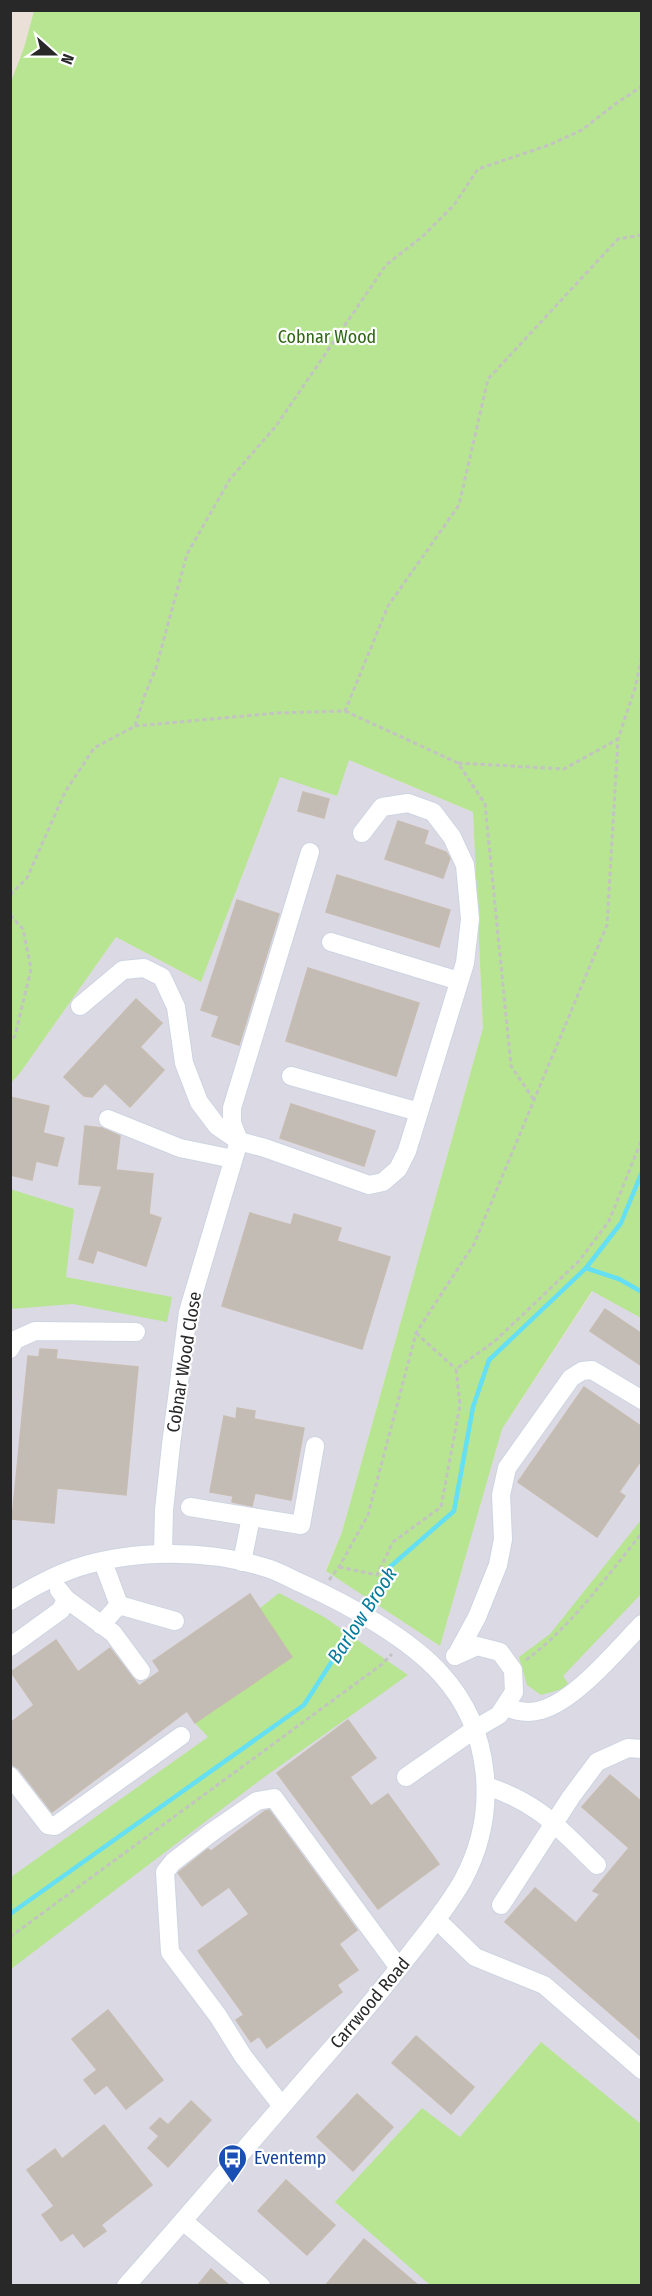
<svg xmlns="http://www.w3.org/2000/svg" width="652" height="2296" font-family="'Fira Sans Condensed',sans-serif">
<rect width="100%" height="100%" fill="#ebe0d8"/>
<path fill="#dbd9e3" d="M349 760 473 812 483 1028 342 1532 326 1570 440 1646 502 1429 593 1291 641 1318V2165L531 2285H11L10 1083 20 1073 116 937 201 982 280 777Z"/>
<g fill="#b8e591">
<path d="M34 11H641V1318L592 1291 502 1429 440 1646 326 1571 342 1532 483 1028 473 812 349 760 337 796 280 777 201 982 116 937 20 1073 11 1083 10 84 24 48Z"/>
<path d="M10 1189 74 1209 66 1277 172 1297 167 1322 73 1304 11 1309Z"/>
<path d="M641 1520V1594L563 1676 569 1685 559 1690 541 1695 527 1685 519 1657 550 1634Z"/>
<path d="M279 1593 324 1617 408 1675 263 1778 11 1969V1877L208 1737 195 1723 292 1657 259 1609Z"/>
<path d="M541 2042 641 2124V2285H430L335 2202 422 2108 460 2137Z"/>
</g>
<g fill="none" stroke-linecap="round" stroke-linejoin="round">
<g stroke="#65dff3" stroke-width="4.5">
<path d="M586 1268 619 1279 642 1292"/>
<path d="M363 1611 391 1566 454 1511 473 1407 489 1360 586 1268 621 1223 642 1172"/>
<path d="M10 1914 304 1705 359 1619"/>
</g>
</g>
<g fill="#c2bcb4" stroke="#c6bcb2" stroke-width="1.5">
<path d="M303 792 329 799 324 818 298 811Z"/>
<path d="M398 821 428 831 424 844 446 852 450 858 443 878 385 859Z"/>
<path d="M337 875 450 910 439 947 326 912Z"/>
<path d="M237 900 279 914 239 1045 212 1036 219 1016 201 1010Z"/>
<path d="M308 968 419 1003 396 1076 286 1041Z"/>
<path d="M136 999 162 1023 140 1047 164 1070 130 1107 105 1083 92 1097 84 1096 64 1077Z"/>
<path d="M10 1097 49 1106 43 1133 64 1138 57 1166 36 1161 32 1180 10 1175Z"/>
<path d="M291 1104 375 1131 364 1166 280 1138Z"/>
<path d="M85 1126 102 1128 120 1136 116 1170 153 1174 149 1214 161 1218 146 1266 97 1250 93 1263 79 1259 102 1186 79 1184Z"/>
<path d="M250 1213 291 1225 294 1214 341 1228 337 1241 390 1257 362 1349 222 1306Z"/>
<path d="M605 1309 642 1334V1366L590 1331Z"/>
<path d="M40 1349 57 1350 56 1359 138 1367 126 1495 57 1488 54 1523 12 1519 28 1356 39 1357Z"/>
<path d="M584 1387 642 1427V1459L619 1492 625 1496 597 1537 518 1482Z"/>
<path d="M237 1408 255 1411 254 1419 304 1428 291 1500 255 1493 252 1506 232 1502 233 1496 210 1492 224 1416 236 1419Z"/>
<path d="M250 1594 292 1657 195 1723 187 1711 52 1812 19 1769 10 1763V1723L34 1705 11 1672 56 1640 78 1672 110 1648 139 1686 160 1671 153 1661Z"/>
<path d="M348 1720 376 1758 350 1777 371 1806 388 1794 439 1864 378 1909 277 1773Z"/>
<path d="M610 1775 642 1802V2041L505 1922 535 1888 576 1923 600 1894 593 1891 629 1848 582 1807Z"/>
<path d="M269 1810 357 1930 339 1944 358 1970 337 1985 342 1992 267 2048 259 2036 251 2042 236 2020 244 2015 198 1951 249 1914 229 1887 202 1906 178 1873 208 1849 211 1851 265 1811Z"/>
<path d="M108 2010 163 2080 126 2109 107 2085 95 2094 84 2080 97 2070 72 2039Z"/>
<path d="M416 2036 474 2087 451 2114 392 2063Z"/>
<path d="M357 2094 393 2127 353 2171 317 2137Z"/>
<path d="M191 2101 211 2120 168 2167 148 2148 159 2136 150 2128 160 2118 168 2125Z"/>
<path d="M104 2125 152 2185 101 2225 106 2231 84 2247 73 2233 61 2241 42 2215 54 2206 27 2170 55 2149 62 2159Z"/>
<path d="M286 2180 335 2225 307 2255 258 2211Z"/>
<path d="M364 2239 419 2286H325Z"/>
<path d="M211 2269 230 2286H197Z"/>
</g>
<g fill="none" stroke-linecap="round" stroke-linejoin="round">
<defs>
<g id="minor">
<path d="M331 942 459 981"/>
<path d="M80 1006 123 970 144 968 162 977 176 1007 184 1063 199 1102 217 1126 239 1141 265 1148 369 1185 383 1182 398 1169 407 1151 465 963 470 919 465 865 452 837 433 812 408 803 382 807 362 833"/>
<path d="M291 1076 419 1112"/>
<path d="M108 1119 180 1148 233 1159"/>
<path d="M239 1141 232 1123V1108L310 852"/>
<path d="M10 1349 15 1340 35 1331 136 1332"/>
<path d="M190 1507 301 1525 315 1446"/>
<path d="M163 1552 164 1510 171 1445 188 1312 239 1141"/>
<path d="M242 1562 251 1517"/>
<path d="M66 1599 113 1633 141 1671"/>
<path d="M10 1601C31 1588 53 1576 76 1568 135 1549 210 1549 270 1569 281 1573 292 1579 303 1584 347 1604 409 1638 441 1674 492 1730 499 1813 463 1880 449 1905 431 1927 413 1950 386 1985 357 2020 327 2054 260 2131 194 2209 126 2286"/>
<path d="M119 1605 175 1621"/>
<path d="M101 1625 119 1605 103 1562"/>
<path d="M10 1647 61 1610 66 1599 59 1590"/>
<path d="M457 1654 477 1617 498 1565 503 1539 501 1495 507 1468 571 1378 582 1371 592 1370 642 1400"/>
<path d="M505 1707C517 1711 528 1714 541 1710 575 1701 617 1650 642 1624"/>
<path d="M10 1776 48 1825 55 1826 181 1736"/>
<path d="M406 1777 475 1729 499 1715 514 1692 513 1670 500 1652 477 1646 455 1656"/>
<path d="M486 1786C538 1802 559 1828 597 1865"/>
<path d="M501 1905 571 1797 597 1762 628 1748 642 1749"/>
<path d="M437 1920 475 1957 544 1985 642 2070"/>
<path d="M282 2106 243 2056 218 2016 170 1952 165 1872 173 1862 212 1832 257 1801 274 1798 399 1968"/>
<path d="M183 2221 261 2286"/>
</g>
</defs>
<use href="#minor" stroke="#cdd4e2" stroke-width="20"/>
<g stroke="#c3c3c3" stroke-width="3" stroke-dasharray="4.5 3" stroke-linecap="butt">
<path d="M345 711 458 763 485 804 511 1066 534 1100"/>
<path d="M135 726 277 713 345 711 388 606 459 505 488 379 618 239 642 235"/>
<path d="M458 763 564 769 618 739"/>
<path d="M10 895 27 878 65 792 94 748 135 726 144 697 156 668 187 554 230 479 276 426 386 265 423 236 454 205 478 169 549 145 582 130 614 105 642 86"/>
<path d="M10 915 23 929 31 969 15 1036 10 1041"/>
<path d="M416 1333 456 1369"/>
<path d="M339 1567 377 1575 393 1542 441 1507 460 1405 456 1369 495 1341 579 1261 609 1221 642 1139"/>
<path d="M329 1580 339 1567 368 1515 416 1333 474 1244 607 925 618 739 635 688 642 656"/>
<path d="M526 1660C572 1626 606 1577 642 1533"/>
<path d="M10 1937 381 1665 392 1654"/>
</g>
<use href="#minor" stroke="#fff" stroke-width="18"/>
</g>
<defs>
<symbol id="bus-pin" viewBox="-11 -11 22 30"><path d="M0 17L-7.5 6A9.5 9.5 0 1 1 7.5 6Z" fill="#1a4fb4" stroke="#fff"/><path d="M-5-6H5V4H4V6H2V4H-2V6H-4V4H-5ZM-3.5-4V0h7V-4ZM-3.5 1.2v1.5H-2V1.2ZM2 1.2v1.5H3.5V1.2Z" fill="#fff"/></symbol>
</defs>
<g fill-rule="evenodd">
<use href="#bus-pin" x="216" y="2142" width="33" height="45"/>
</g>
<g text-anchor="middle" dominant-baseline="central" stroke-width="4.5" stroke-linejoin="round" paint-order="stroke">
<g font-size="18" fill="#306616" stroke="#fff">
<text x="327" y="337">Cobnar Wood</text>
</g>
<g font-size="18" fill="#282828" stroke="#fff">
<text transform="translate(184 1362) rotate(-81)">Cobnar Wood Close</text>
<text transform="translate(370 2003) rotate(-50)">Carrwood Road</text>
</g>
<g font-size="18" fill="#164399" stroke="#fff" text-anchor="start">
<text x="254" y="2158">Eventemp</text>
</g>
<g font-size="20" font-style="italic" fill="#077b9c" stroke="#fff">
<text transform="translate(362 1615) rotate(-57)">Barlow Brook</text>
</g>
</g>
<rect width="652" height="2296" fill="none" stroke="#282828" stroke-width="24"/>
<g transform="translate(54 54) rotate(111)" stroke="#ffffff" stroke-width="4.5" paint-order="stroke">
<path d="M0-4.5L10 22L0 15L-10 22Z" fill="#282828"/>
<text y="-9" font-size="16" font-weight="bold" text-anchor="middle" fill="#282828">N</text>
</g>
</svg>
